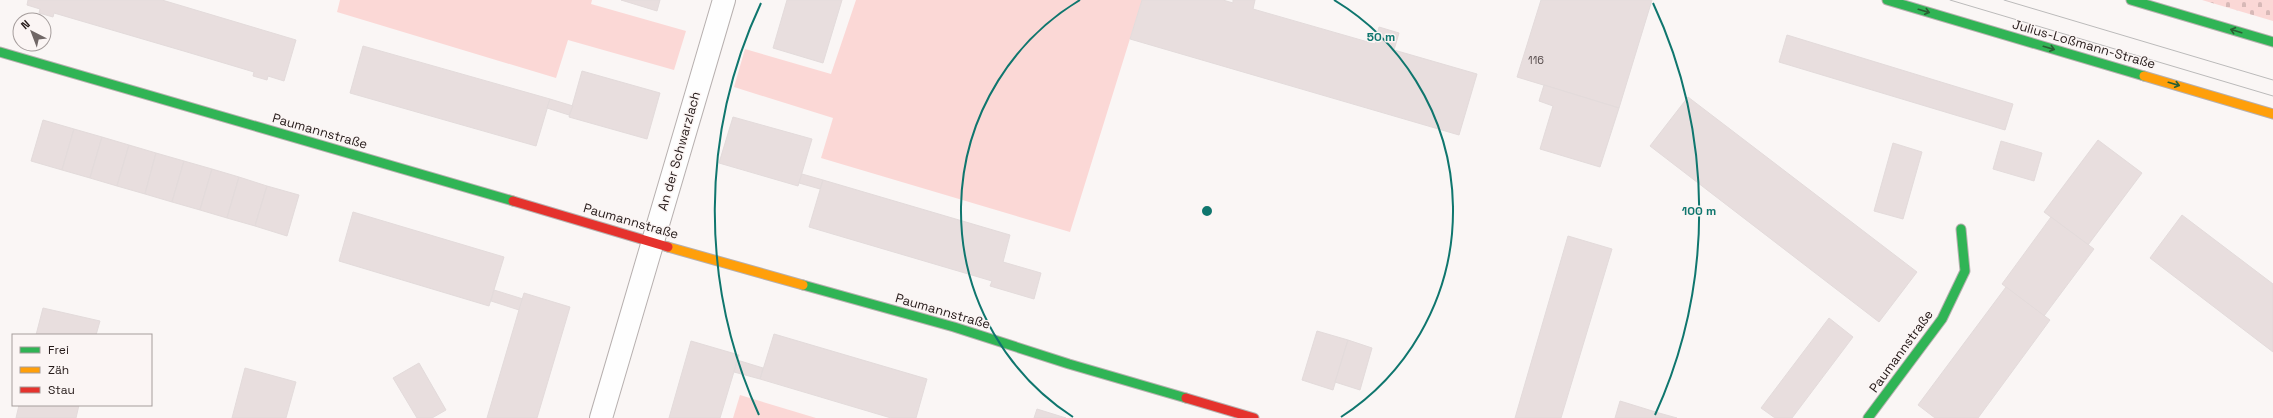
<svg xmlns="http://www.w3.org/2000/svg" width="2273" height="418" font-family="'Space Grotesk',sans-serif">
<defs>
<pattern id="cemetery-stones" width="16" height="16" patternUnits="userSpaceOnUse"><rect width="16" height="16" fill="#fbd8d6"/><path d="M2 7V4a2 2 0 0 1 4 0v3zM10 15v-3a2 2 0 0 1 4 0v3z" fill="#d7b9b7"/></pattern>
</defs>
<rect width="100%" height="100%" fill="#faf6f5"/>
<path fill="url(#cemetery-stones)" d="M2202 0H2273V21Z"/>
<g fill="#fbd8d6">
<path d="M340 0H592L591 4 686 31 674 70 568 40 556 78 337 12Z"/>
<path d="M856 0H1142L1070 232 821 158 833 118 734 87 745 49 831 74Z"/>
<path d="M740 395 816 418H733Z"/>
</g>
<g fill="#e8dede" stroke="#e3dbdb">
<path d="M28 0H162L296 40 284 81 268 76 267 80 253 76 254 72 187 52 54 13 53 17 39 13 40 9 27 5Z"/>
<path d="M621 0H660L657 11Z"/>
<path d="M787 0H842L823 63 773 48Z"/>
<path d="M1142 0H1223L1233 3V0H1255L1253 9 1375 44 1379 27 1399 33 1394 50 1477 74 1459 135 1130 39Z"/>
<path d="M1541 0H1652L1619 108 1517 77Z"/>
<path d="M1787 35 2013 104 2005 130 1779 62Z"/>
<path d="M363 46 550 99 536 146 350 93Z"/>
<path d="M582 71 660 93 647 139 569 117Z"/>
<path d="M1544 85 1619 108 1600 167 1540 149 1553 106 1539 101Z"/>
<path d="M1688 97 1917 272 1879 322 1650 146Z"/>
<path d="M550 99 573 106 569 115 547 108Z"/>
<path d="M733 117 812 139 798 186 719 163Z"/>
<path d="M43 120 74 129 62 170 31 161Z"/>
<path d="M74 129 102 137 90 178 62 170Z"/>
<path d="M102 137 129 145 117 186 90 178Z"/>
<path d="M2098 140 2142 173 2088 245 2044 212Z"/>
<path d="M2001 141 2042 153 2034 181 1993 169Z"/>
<path d="M1893 143 1922 152 1903 219 1874 211Z"/>
<path d="M129 145 156 153 145 194 117 186Z"/>
<path d="M156 153 184 161 172 202 145 194Z"/>
<path d="M184 161 212 169 200 210 172 202Z"/>
<path d="M212 169 239 177 227 218 200 210Z"/>
<path d="M802 174 823 180 820 189 799 183Z"/>
<path d="M239 177 267 186 255 226 227 218Z"/>
<path d="M823 180 1010 235 1003 262 1041 273 1034 299 990 286 992 281 809 227Z"/>
<path d="M267 186 299 195 287 236 255 226Z"/>
<path d="M353 212 504 257 489 306 339 261Z"/>
<path d="M2182 215 2273 284V352L2150 258Z"/>
<path d="M2051 217 2094 249 2044 316 2002 284Z"/>
<path d="M1568 236 1612 249 1561 418H1515Z"/>
<path d="M2006 287 2050 320 1978 418H1935L1918 405Z"/>
<path d="M494 290 523 299 519 310 491 301Z"/>
<path d="M524 293 570 307 537 418H487Z"/>
<path d="M43 308 100 321 96 335H36Z"/>
<path d="M1829 318 1853 337 1792 418H1775L1761 408Z"/>
<path d="M1317 331 1348 340 1333 390 1302 380Z"/>
<path d="M774 334 927 379 916 418H891L760 379Z"/>
<path d="M1348 340 1372 348 1360 390 1335 382Z"/>
<path d="M691 341 739 355 720 418H669Z"/>
<path d="M737 360 763 368 760 379 734 372Z"/>
<path d="M419 363 446 410 432 418H417L393 378Z"/>
<path d="M245 368 296 382 286 418H232Z"/>
<path d="M1620 401 1659 413 1677 418H1615Z"/>
<path d="M19 405H79L76 418H16Z"/>
<path d="M1037 409 1066 418H1034Z"/>
</g>
<g fill="none" stroke-linecap="round" stroke-linejoin="round">
<defs>
<path id="street" d="M601 418 724 0"/>
<g id="fast">
<path d="M1887 0 2144 76"/>
<path d="M2131 0 2273 42"/>
<path d="M0 52 513 201"/>
<path d="M803 285 954 327 1069 364 1186 398"/>
<path d="M1868 418 1942 319 1965 271 1961 229"/>
</g>
<g id="slow">
<path d="M2144 76 2273 114"/>
<path d="M668 247 803 285"/>
</g>
<g id="jam">
<path d="M513 201 668 247"/>
<path d="M1186 398 1254 418"/>
</g>
</defs>
<use href="#street" stroke="#b7b0af" stroke-width="24"/>
<use href="#fast" stroke="#b7b0af" stroke-width="11"/>
<use href="#slow" stroke="#b7b0af" stroke-width="11"/>
<use href="#jam" stroke="#b7b0af" stroke-width="11"/>
<use href="#street" stroke="#fefefe" stroke-width="22"/>
<use href="#fast" stroke="#30b455" stroke-width="9"/>
<use href="#slow" stroke="#ff9f0a" stroke-width="9"/>
<use href="#jam" stroke="#e5322d" stroke-width="9"/>
<g stroke="#bbbaba" stroke-width="1">
<path d="M1950 0 2273 96"/>
<path d="M2004 0 2273 80"/>
</g>
</g>
<defs><path id="oneway-shaft" d="M-6 0H5M1.5-3L5.5 0L1.5 3" fill="none" stroke-width="1.6" stroke-linecap="round" stroke-linejoin="round"/></defs>
<g stroke="#2a5f34">
<use href="#oneway-shaft" transform="translate(1924 11) rotate(16)"/>
<use href="#oneway-shaft" transform="translate(2236 31) rotate(-163)"/>
<use href="#oneway-shaft" transform="translate(2049 48) rotate(16)"/>
<use href="#oneway-shaft" transform="translate(2174 84) rotate(16)"/>
</g>
<g fill="none" stroke="#0f766e" stroke-width="2">
<path d="M1073 417A246 246 0 0 1 1080 0M1334 0A246 246 0 0 1 1341 417"/>
<path d="M759 415A492 492 0 0 1 761 3M1653 3A492 492 0 0 1 1655 415"/>
</g>
<g text-anchor="middle" dominant-baseline="central" stroke-width="3" stroke-linejoin="round" paint-order="stroke">
<g font-size="11" fill="#594e4e">
<text x="1536" y="60">116</text>
</g>
<g font-size="13" fill="#251a19" stroke="#fbf5f4">
<text transform="translate(2084 44) rotate(16)">Julius-Loßmann-Straße</text>
<text transform="translate(320 131) rotate(16)">Paumannstraße</text>
<text transform="translate(679 151) rotate(-74)">An der Schwarzlach</text>
<text transform="translate(631 221) rotate(16)">Paumannstraße</text>
<text transform="translate(943 311) rotate(16)">Paumannstraße</text>
<text transform="translate(1901 351) rotate(-54)">Paumannstraße</text>
</g>
</g>
<circle cx="1207" cy="211" r="6" fill="#0f766e" stroke="#fbf5f4" stroke-width="2"/>
<g font-size="12" text-anchor="middle" font-weight="bold" fill="#0f766e" stroke="#fbf5f4" stroke-width="3" stroke-linejoin="round" paint-order="stroke">
<text x="1381" y="41">50 m</text>
<text x="1699" y="215">100 m</text>
</g>
<rect x="12" y="334" width="140" height="72" fill="#fbf5f4" stroke="#a59d9c"/>
<rect x="20" y="347" width="20" height="6" fill="#30b455" stroke="#a59d9c"/>
<text x="48" y="354" font-size="12" fill="#251a19">Frei</text>
<rect x="20" y="367" width="20" height="6" fill="#ff9f0a" stroke="#a59d9c"/>
<text x="48" y="374" font-size="12" fill="#251a19">Zäh</text>
<rect x="20" y="387" width="20" height="6" fill="#e5322d" stroke="#a59d9c"/>
<text x="48" y="394" font-size="12" fill="#251a19">Stau</text>
<g transform="translate(32 32) rotate(318)"><circle r="19" fill="#fbf5f4" stroke="#a59d9c"/>
<path d="M0-3L7 15L0 10L-7 15Z" fill="#706766"/>
<text y="-6" font-size="11" font-weight="bold" text-anchor="middle" fill="#251a19">N</text>
</g>
</svg>
